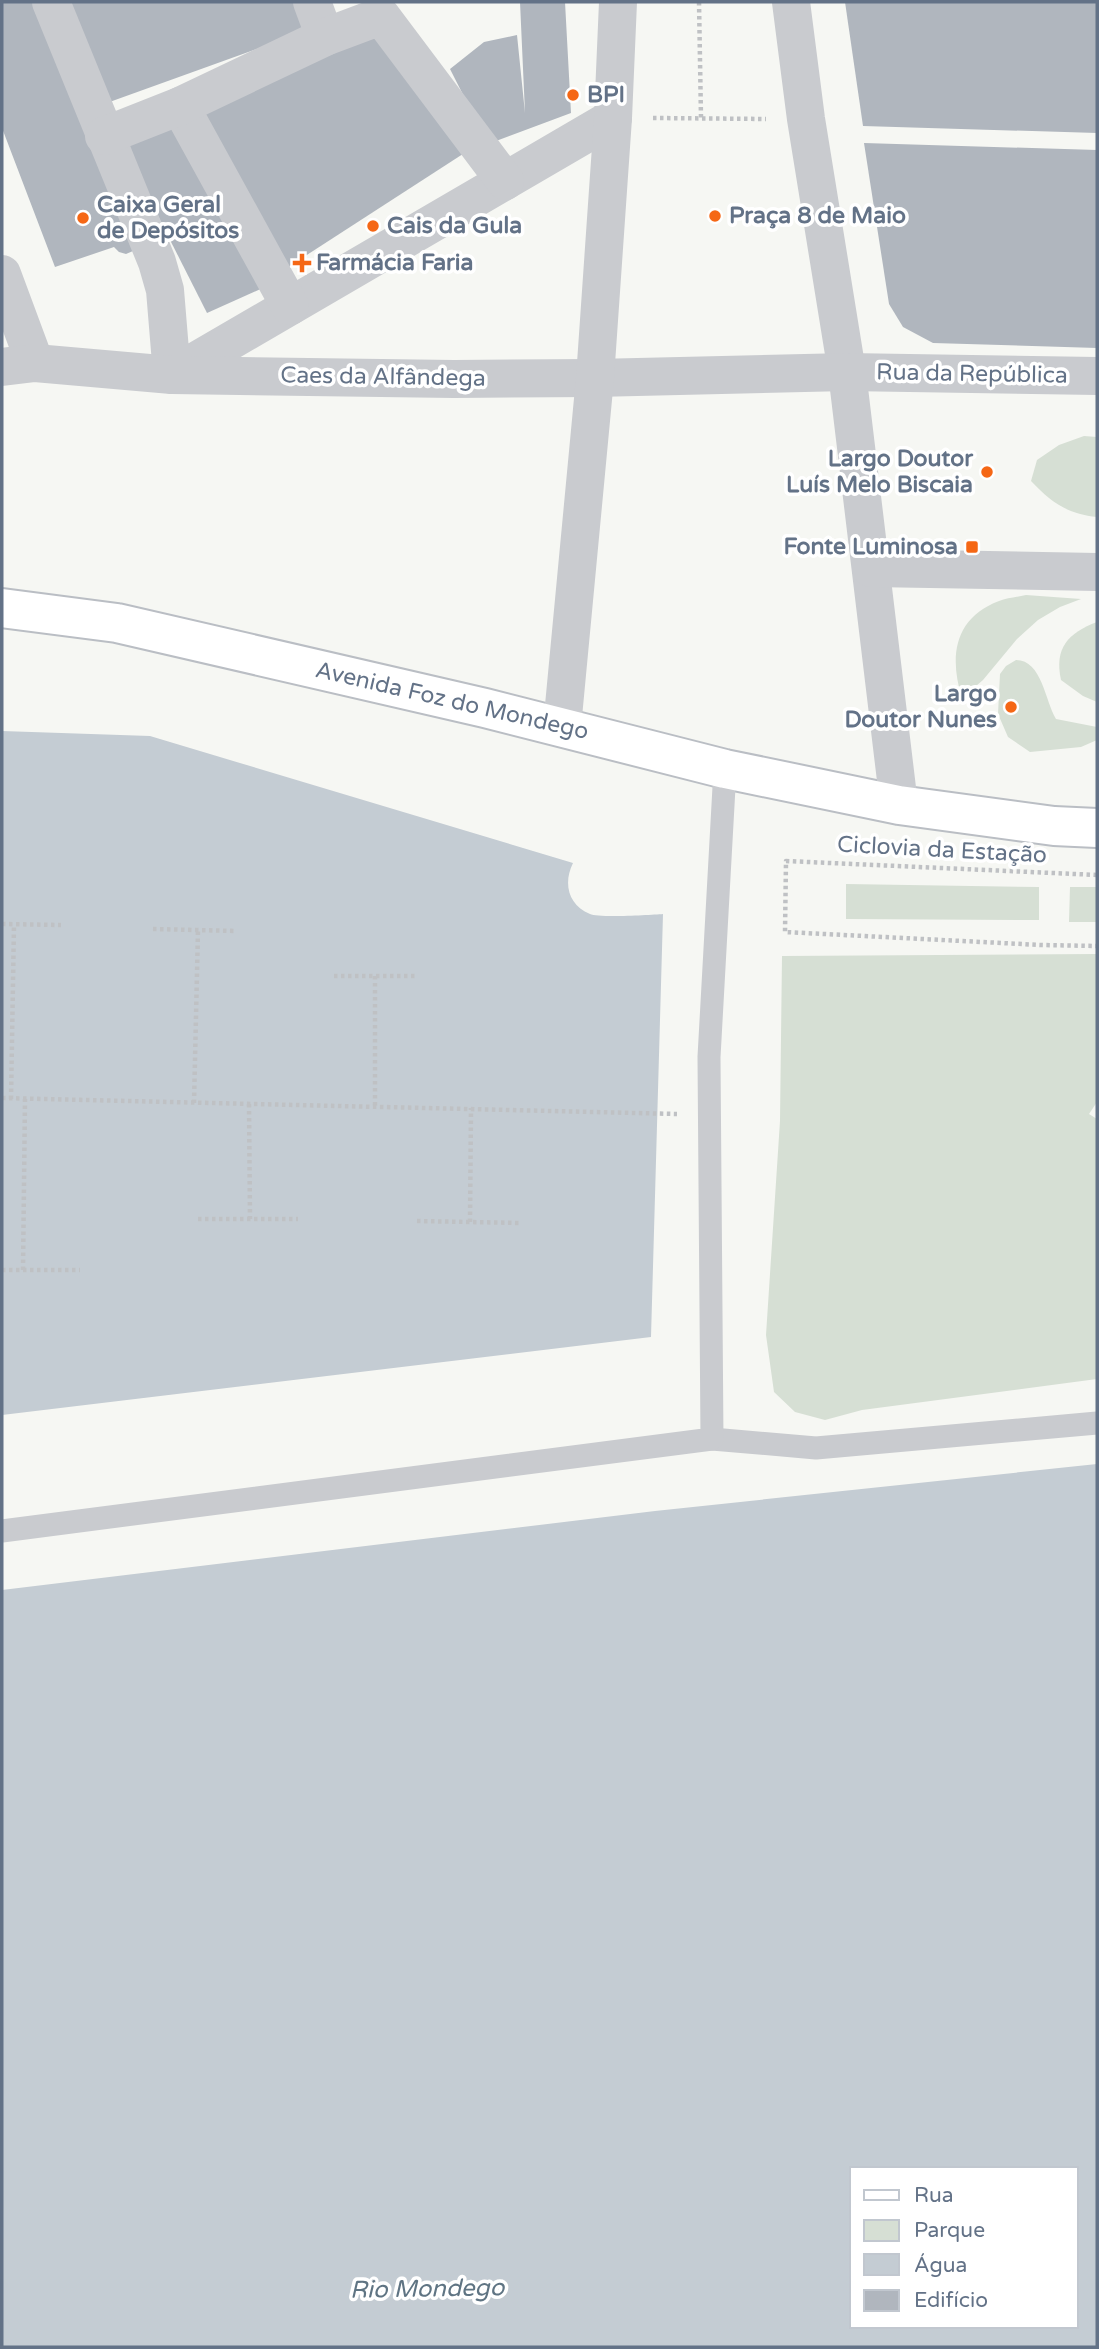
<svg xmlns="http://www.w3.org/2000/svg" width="1099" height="2349" font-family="'Varela Round',sans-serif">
<rect width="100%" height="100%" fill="#f6f7f3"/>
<g fill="#d6dfd4">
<path d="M1084 436 1097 437V517C1067 514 1051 502 1031 481L1037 460 1059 445Z"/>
<path d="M1026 595 1081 599 1060 607 1038 620 1017 639 983 680 962 698C949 657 954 618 999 601 1007 598 1017 597 1026 595Z"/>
<path d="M1097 622V702L1083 696 1061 680C1054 648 1068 633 1097 622Z"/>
<path d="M1016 660C1042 660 1045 701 1056 719L1097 727V740L1081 747 1030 752 1008 737 998 714 1000 674 1006 666Z"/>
<path d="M846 884 1039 887V920L846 919Z"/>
<path d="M1070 887H1097V922H1069Z"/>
<path d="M1097 954V1102L1089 1114 1097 1119V1379L862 1410 825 1420 795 1412 774 1392 766 1335 780 1121 782 956Z"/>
</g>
<g fill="#c4ccd3" fill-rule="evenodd">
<path d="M2 731 150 736 573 863C563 883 568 905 590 914 598 918 650 915 663 914L651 1337 2 1415Z"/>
<path d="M1097 1464V2347H2V1590L655 1511ZM852 2169H1076V2326H852Z"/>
</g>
<g fill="#b0b6be">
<path d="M2 2H38L133 251 126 254 119 252 114 247 55 267 2 128Z"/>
<path d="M60 2H301L312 29 104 104Z"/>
<path d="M520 2H565L571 113 488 144 450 69 484 42 517 35 525 113Z"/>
<path d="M845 2H1097V133L863 126Z"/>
<path d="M364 33 391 41 466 152 279 273 193 111Z"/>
<path d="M175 120 265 287 207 313 121 143Z"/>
<path d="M864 143 1097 150V348L933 343 903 327 889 304Z"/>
</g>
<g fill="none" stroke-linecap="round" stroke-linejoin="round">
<defs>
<path id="secondary" d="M2 608 117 623 485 708 725 769 899 805 1054 826 1097 828"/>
</defs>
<use href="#secondary" stroke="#babec4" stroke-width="42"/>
<g stroke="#bfc1c4" stroke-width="4.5" stroke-dasharray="3.5 3.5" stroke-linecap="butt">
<path d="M699 2 701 118"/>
<path d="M653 118 766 119"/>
<path d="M1097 875 786 861 785 932 1041 945 1097 946"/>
<path d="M2 924 61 925"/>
<path d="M153 929 236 931"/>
<path d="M334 976H417"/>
<path d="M375 976V1106"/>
<path d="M2 1098 677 1114"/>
<path d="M11 1099 14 924"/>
<path d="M194 1103 198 930"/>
<path d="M249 1104 250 1219"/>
<path d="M198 1219H298"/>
<path d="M417 1221 521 1223"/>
<path d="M470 1222 471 1108"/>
<path d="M2 1270H80"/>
<path d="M23 1270 25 1099"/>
</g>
<g stroke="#c9cbcf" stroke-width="23">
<path d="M712 1439 816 1448 1097 1423"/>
<path d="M2 1531 712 1439 709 1057 725 769"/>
</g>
<g stroke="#c9cbcf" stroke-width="38">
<path d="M51 2 157 262 165 290 172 375 613 118"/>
<path d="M312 2 325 37"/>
<path d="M791 2 806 119 847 372 899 805"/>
<path d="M180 106 290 306"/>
<path d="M104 136 180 106 325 37 381 16 505 181"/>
<path d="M2 274 35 363"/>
<path d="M2 367 35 363 172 375 454 379 595 378 847 372 1097 376"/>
<path d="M871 568 1097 572"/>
<path d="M562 727 595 378 613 118 618 2"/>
</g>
<use href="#secondary" stroke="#fff" stroke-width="38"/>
</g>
<g fill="#f56715" stroke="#fff" stroke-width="2.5">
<circle cx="573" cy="95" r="7"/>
<circle cx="715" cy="216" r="7"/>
<circle cx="83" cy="218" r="7"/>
<circle cx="373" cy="226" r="7"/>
<path d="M298.5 252.5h7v7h7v7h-7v7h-7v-7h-7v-7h7z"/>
<circle cx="987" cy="472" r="7"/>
<rect x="965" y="540" width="14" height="14" rx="3.5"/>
<circle cx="1011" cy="707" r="7"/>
</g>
<g text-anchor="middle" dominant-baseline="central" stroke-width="7" stroke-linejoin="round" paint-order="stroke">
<g font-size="23" font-weight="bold" fill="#637287" stroke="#fff" text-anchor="start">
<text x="587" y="95">BPI</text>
<text x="97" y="205">Caixa Geral<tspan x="97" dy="26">de Depósitos</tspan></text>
<text x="729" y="216">Praça 8 de Maio</text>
<text x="387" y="226">Cais da Gula</text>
<text x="316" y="263">Farmácia Faria</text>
<text x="973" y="459" text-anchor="end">Largo Doutor<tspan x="973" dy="26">Luís Melo Biscaia</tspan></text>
<text x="958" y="547" text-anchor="end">Fonte Luminosa</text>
<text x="997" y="694" text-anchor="end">Largo<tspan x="997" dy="26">Doutor Nunes</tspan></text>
</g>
<g font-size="23" fill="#637287" stroke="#fff">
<text transform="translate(972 374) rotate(1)">Rua da República</text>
<text transform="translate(383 377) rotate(1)">Caes da Alfândega</text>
<text transform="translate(452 701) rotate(13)">Avenida Foz do Mondego</text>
<text transform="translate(942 850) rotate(3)">Ciclovia da Estação</text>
</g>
<g font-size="24" font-style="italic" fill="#5f7483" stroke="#fff">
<text transform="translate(427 2289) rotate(-1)">Rio Mondego</text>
</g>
</g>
<rect width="1099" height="2349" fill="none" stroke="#637287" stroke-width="7"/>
<rect x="850" y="2167" width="228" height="161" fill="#ffffff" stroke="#c1c7cf" stroke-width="2"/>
<rect x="864" y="2190" width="35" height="10" fill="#ffffff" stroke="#c1c7cf" stroke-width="2"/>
<text x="914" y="2202" font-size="21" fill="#637287">Rua</text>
<rect x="864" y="2220" width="35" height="21" fill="#d6dfd4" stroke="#c1c7cf" stroke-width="2"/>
<text x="914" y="2237" font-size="21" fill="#637287">Parque</text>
<rect x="864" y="2254" width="35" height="21" fill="#c4ccd3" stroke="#c1c7cf" stroke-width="2"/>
<text x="914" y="2272" font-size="21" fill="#637287">Água</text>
<rect x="864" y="2290" width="35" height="21" fill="#b0b6be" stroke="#c1c7cf" stroke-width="2"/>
<text x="914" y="2307" font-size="21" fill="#637287">Edifício</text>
</svg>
